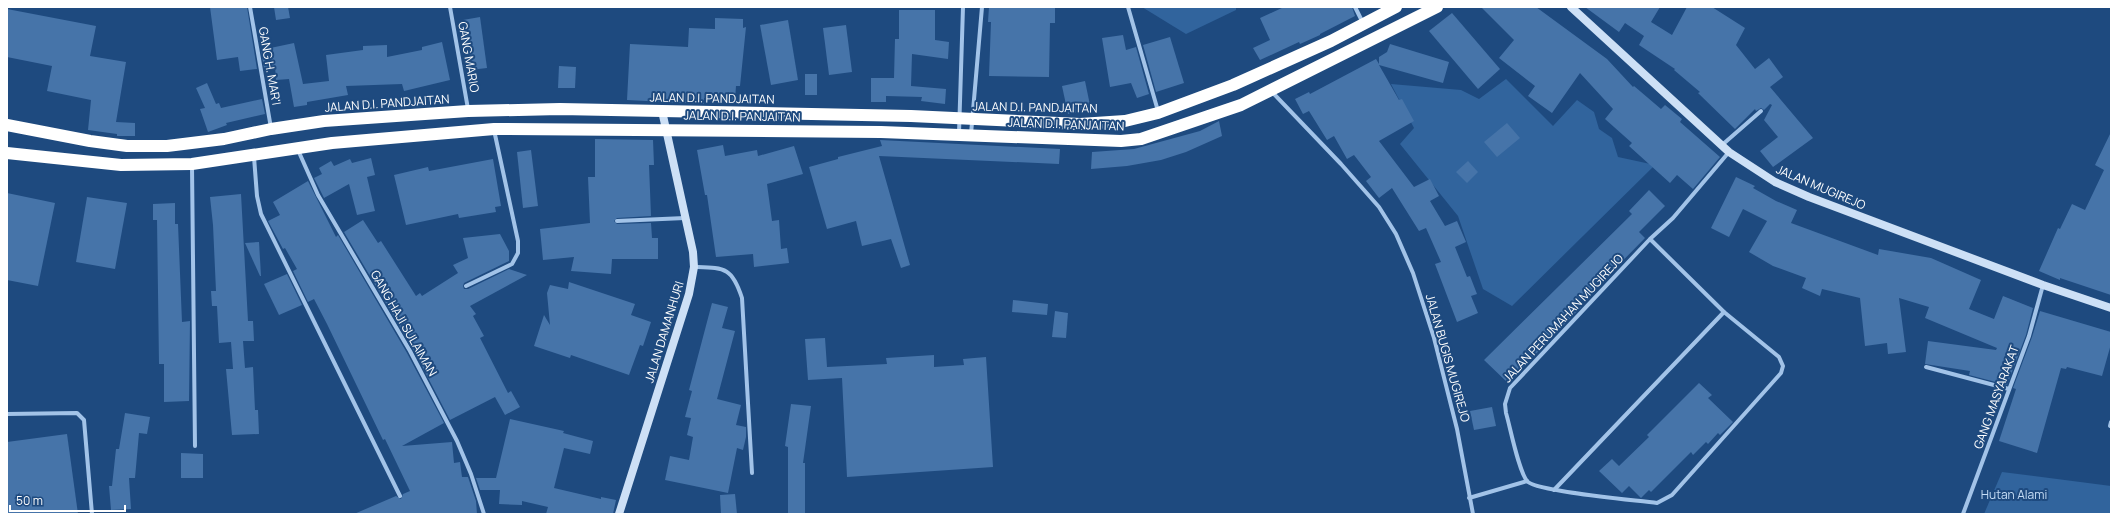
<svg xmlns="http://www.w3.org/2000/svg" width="2118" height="521" font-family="Manrope,sans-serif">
<rect width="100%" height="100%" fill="#1e4a7f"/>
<g fill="#31649d">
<path d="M1142 7H1236V10L1186 34Z"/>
<path d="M1506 79 1553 126 1577 100 1594 112 1599 129 1612 138 1618 157 1655 165 1512 306 1483 289 1458 216 1400 144 1414 128 1391 84 1461 90 1479 99Z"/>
<path d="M2002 472 2111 486V514H1984Z"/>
</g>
<g fill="#4674a9">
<path d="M210 7H247L257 69 240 71 238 57 217 60Z"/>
<path d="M274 7H288L290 18 276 20Z"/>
<path d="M989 7H1055V23H1050L1049 77 989 76 991 22H988Z"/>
<path d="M1284 7H1352L1355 16 1320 34V35L1300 44 1299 42 1260 60 1253 48 1270 40 1260 18Z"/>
<path d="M1481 7H1536L1607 59 1633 87 1634 86 1661 109 1665 105 1682 119 1680 122 1720 157 1693 189 1677 175 1670 183 1629 146 1632 143 1605 119 1613 109 1580 73 1552 113 1528 96 1535 86 1499 58 1514 40Z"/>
<path d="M1585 7H1660L1651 22 1672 35 1687 7H1712L1745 28 1736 45 1755 69 1769 58 1783 77 1770 87 1813 138 1773 167 1760 151 1778 137 1764 120 1772 105 1770 104 1764 110 1761 108 1756 111 1755 109 1735 129 1698 93 1700 92 1674 70 1675 69 1639 45 1644 36 1625 23 1619 32Z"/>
<path d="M7 9 96 26 90 56 126 62 116 122 135 123V136H117V134L88 130 91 100 47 91 52 66 7 57Z"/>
<path d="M899 10H935V40L949 42 948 59 912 54 911 86 946 89 945 104 921 101 922 97 886 96V102H871V78H894L895 39H899Z"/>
<path d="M1452 13 1500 69 1478 89 1429 31Z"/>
<path d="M480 17 487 68 470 70 463 20Z"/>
<path d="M715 18 743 19V28L746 27 740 86H736L735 100 704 98V104L627 100 630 44 688 47 689 28 715 29Z"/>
<path d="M788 20 798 80 771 85 760 25Z"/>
<path d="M846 25 852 72 829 75 823 28Z"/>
<path d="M1123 35 1126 50 1136 47 1149 94 1137 98 1131 83 1110 87 1102 38Z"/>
<path d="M1170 37 1184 83 1156 92 1143 45Z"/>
<path d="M442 42 450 80 404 91 402 84 346 86 348 95 307 102V105L294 107 289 79 276 80 275 66 264 68 261 50 294 43 303 84 329 81 326 55 363 50V46L387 45V57L422 50V47Z"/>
<path d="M1390 44 1449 62 1443 83 1379 65 1399 100 1402 99 1414 121 1379 141 1414 187 1430 179 1439 196 1430 201 1445 226 1457 221 1466 242 1455 247 1467 277 1470 276 1477 294 1471 296 1478 313 1457 322 1435 264 1441 262 1426 228 1419 231 1392 188 1379 198 1366 181 1371 177 1354 155 1347 159 1334 136 1327 140 1309 111 1303 114 1295 99 1309 92 1310 94 1376 59 1379 64V57L1387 52Z"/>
<path d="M559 66 576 67 575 88H558Z"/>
<rect x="805" y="74" width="12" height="21"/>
<path d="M1085 81 1091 110 1068 114 1062 86Z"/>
<path d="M207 83 216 104 219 103 221 108 262 99 265 114 226 123 227 125 208 132 200 109 205 108 196 88Z"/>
<path d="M1219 121 1222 136 1186 152 1161 160 1127 166 1091 169 1092 152 1134 149 1200 131Z"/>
<path d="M1507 123 1520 138 1497 157 1484 142Z"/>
<path d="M2111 132V295L2060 278V280L2039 271 2058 228 2060 229 2072 204 2085 210 2104 170 2095 165Z"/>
<path d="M595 139 653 140 654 165H649L651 216 617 218 614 221 617 224 651 223 652 238H658V259H612L611 274 571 271 574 257 543 260 540 229 590 223 588 177H595Z"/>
<path d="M880 140 1060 149 1059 164 879 156 910 265 901 268 891 239 862 246 856 221 827 229 809 167 838 159V157L882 146Z"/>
<path d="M723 145 725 156 757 150 758 156 794 146 803 174 767 184 772 221 779 220 781 249 787 248 789 263 754 267 753 254 716 257 707 195H705L697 150Z"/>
<path d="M531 150 538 206 523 208 517 152Z"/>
<path d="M371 158 375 175 367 177 375 211 357 215 349 184 324 198 314 178 322 174 319 168 331 161 334 166 350 159 352 163Z"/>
<path d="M493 159 501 206 495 207 496 212 459 218 458 214 406 225 394 175 428 167 429 171Z"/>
<path d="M1468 161 1478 172 1467 183 1456 172Z"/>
<path d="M1736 177 1755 186 1753 188 1776 201 1797 210 1791 223 1878 255 1879 249 1931 258 1981 280 1969 309 1994 319 2003 296 2033 308 2026 335 2007 385 1969 375 1970 371 1925 364 1928 341 1996 350 1997 348 1925 318 1929 307 1899 298 1906 352 1888 354 1887 343 1865 346 1860 298 1822 289 1820 296 1802 288 1806 278 1773 266 1749 252 1767 221 1743 209 1729 237 1711 228Z"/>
<path d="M308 181 336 237 338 235 407 353 444 423 402 446 452 442 454 463 460 462 462 477H468L476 501 477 514H354L396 496 401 499 403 494 410 491 385 439 383 440 327 324 314 299 308 302 293 271 297 269 285 248 283 249 268 221 280 215 273 202Z"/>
<path d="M1649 190 1665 206 1639 232 1645 238 1599 285 1598 284 1578 303 1581 307 1508 383 1484 360 1632 214 1629 211Z"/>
<path d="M7 193 55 203 38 286 7 280Z"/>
<path d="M241 194 248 321H253L254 341H243L245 368 253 367 255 410H258L259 434 232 435 226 369H233L231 342 219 343 217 306H212L211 291H216L213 225 210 197Z"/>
<path d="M87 197 127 203 115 269 76 262Z"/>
<path d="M175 203V224H178L182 322 190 321 189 401 164 402V364H159L157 220H153V204Z"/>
<path d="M363 220 378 243 381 241 416 296 420 293 422 296 458 273 453 265 468 258 463 238 500 234 509 251V261L464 283 463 286 464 289H468L509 269 527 275 470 306 476 314 473 316 484 336 480 338 508 393 511 391 520 407 505 415 495 397 450 420 413 349 344 232Z"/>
<path d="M259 242 261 276H260L245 243Z"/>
<path d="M287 274 302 305 279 315 264 284Z"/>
<path d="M569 282 635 304 631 315 651 322 643 346 640 345 629 375 571 355 570 358 534 346 544 315 550 325 547 293 550 285 568 289Z"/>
<path d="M1013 300 1048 304 1047 315 1012 312Z"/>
<path d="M712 303 728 307 722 328 735 331 717 399 741 405 736 425 746 427V437L743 450 737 448 728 493 665 480 670 456 689 460 693 437 687 435 691 418 685 417 692 391 689 390Z"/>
<path d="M1055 311 1068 313 1066 338 1052 337Z"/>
<path d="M2040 311 2111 332V344L2102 376 2067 367 2066 369 2061 368 2037 453 1999 441 2016 389 2013 388 2032 337Z"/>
<path d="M825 338 827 367 887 364 886 358 934 355V367L964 365 963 359 986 357 993 467 847 477 842 378 808 380 805 339Z"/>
<path d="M1699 383 1712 395 1708 398 1733 422 1720 435 1718 433 1708 444 1706 442 1693 455 1691 452 1651 492 1649 490 1641 498 1629 486 1622 493 1599 471 1612 459 1619 466 1649 437 1647 435Z"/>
<path d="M791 404 811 406 803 463H805V514H788V447L785 446Z"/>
<path d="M1492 407 1496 426 1474 430 1470 411Z"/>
<path d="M125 413 150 417 147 434 139 433 135 478H129L131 509 111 510 109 486H112L116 449H119Z"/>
<path d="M510 419 564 431 563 433 593 441 590 454 564 448 554 488 601 499V497L616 500 613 514H546L548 507 522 501V505L499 504 500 490H480L476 478H496Z"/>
<path d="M67 434 78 514H7V442Z"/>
<path d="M181 453 203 454V478H181Z"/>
<path d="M735 494 737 514H721L720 495Z"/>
</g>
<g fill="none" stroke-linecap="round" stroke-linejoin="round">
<g stroke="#a2c3e8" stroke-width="4">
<path d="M250 7 271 128"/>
<path d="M450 7 468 109"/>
<path d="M1128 7 1158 111"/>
<path d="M1355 7 1363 23"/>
<path d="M1271 91 1341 164 1379 207 1396 234 1413 273 1434 338 1457 429 1473 514"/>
<path d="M959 133 963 7"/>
<path d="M971 134 982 7"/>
<path d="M1722 145 1761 111"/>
<path d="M298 150 318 195 410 351 457 441 471 474 484 514"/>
<path d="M254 157 257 196 261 214 400 496"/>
<path d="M192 166 195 446"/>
<path d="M617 221 685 218"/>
<path d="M1650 239 1724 312 1779 357 1783 366 1781 373 1672 495 1657 503C1635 500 1541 492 1528 482 1519 474 1510 426 1506 413L1505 404 1510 388 1650 239 1673 218 1729 152"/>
<path d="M694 267C725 268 732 267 742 298L752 473"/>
<path d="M466 286 512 264 518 253V241L494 130"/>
<path d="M1926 367 2009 389"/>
<path d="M7 414 77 413 84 420 92 514"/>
<path d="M2110 426 2111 422"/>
<path d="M1554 490 1724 312"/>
<path d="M1469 498 1527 481"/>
<path d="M1963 514 2029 336 2043 285"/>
</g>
<g stroke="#cde0f6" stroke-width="8">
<path d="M1571 7 1729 152 1775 182 1809 197 2043 285 2111 308"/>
<path d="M619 514 689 294 694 267 693 252 662 111"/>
</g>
<g stroke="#fff" stroke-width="12">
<path d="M7 125 90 141 127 146H167L224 139 271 129 324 121 468 111 560 109 911 116 1080 124 1125 121 1158 113 1233 85 1331 41 1396 7"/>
<path d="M7 153 121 165 192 164 332 143 494 129 881 132 1121 141 1141 139 1241 105 1437 7"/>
</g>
</g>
<g text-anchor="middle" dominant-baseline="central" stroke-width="4" stroke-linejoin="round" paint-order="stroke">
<g font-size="12" fill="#fff" stroke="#1e4a7f">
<text transform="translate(469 57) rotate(80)">GANG MARIO</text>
<text transform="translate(270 66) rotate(80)">GANG H. MAR'I</text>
<text transform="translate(712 98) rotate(1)">JALAN D.I. PANDJAITAN</text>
<text transform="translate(387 103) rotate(-4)">JALAN D.I. PANDJAITAN</text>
<text transform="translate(1035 107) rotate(1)">JALAN D.I. PANDJAITAN</text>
<text transform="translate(742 116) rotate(1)">JALAN D.I. PANJAITAN</text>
<text transform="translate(1066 124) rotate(2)">JALAN D.I. PANJAITAN</text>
<text transform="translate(1821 187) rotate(23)">JALAN MUGIREJO</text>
<text transform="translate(1563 318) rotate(-47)">JALAN PERUMAHAN MUGIREJO</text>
<text transform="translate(404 323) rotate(60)">GANG HAJI SULAIMAN</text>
<text transform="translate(664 332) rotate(-73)">JALAN DAMANHURI</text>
<text transform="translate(1448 358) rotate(74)">JALAN BUGIS MUGIREJO</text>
<text transform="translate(1996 397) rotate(-70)">GANG MASYARAKAT</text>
</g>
<g font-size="12" fill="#c6ddf6" stroke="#1e4a7f">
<text x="2014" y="494">Hutan Alami</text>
</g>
</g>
<rect width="2118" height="521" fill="none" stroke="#ffffff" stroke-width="16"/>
<path d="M10 505v6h115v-6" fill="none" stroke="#ffffff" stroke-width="2"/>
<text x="16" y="505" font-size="12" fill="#ffffff" stroke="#1e4a7f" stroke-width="3" paint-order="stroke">50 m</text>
</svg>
